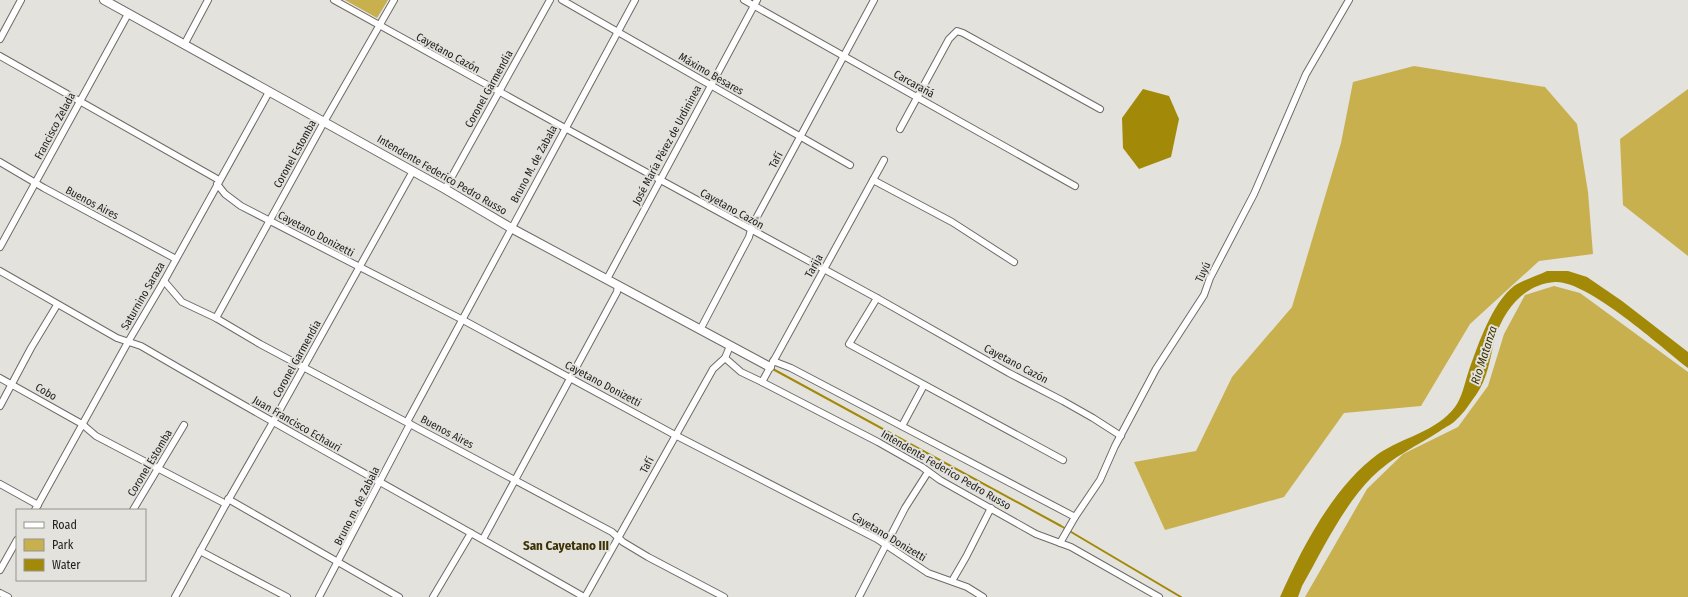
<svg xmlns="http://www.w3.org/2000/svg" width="1688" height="597" font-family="'Fira Sans Condensed',sans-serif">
<rect width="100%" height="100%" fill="#e3e2dd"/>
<g fill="#c9b04e">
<path d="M345 0H388L377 18Z"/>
<path d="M1414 66 1545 87 1577 124 1588 192 1593 254 1539 261 1470 324 1421 406 1344 413 1284 497 1165 530 1134 462 1196 451 1232 377 1292 307 1341 143 1353 82Z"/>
<path d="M1688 89V256L1623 205 1620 139Z"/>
<path d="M1554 286 1580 293 1688 372V597H1305L1367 489 1403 454 1458 427 1488 386 1504 334 1525 295Z"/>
</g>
<g fill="#a38908">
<path d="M1143 89 1169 96 1179 119 1171 157 1139 169 1123 148 1122 118Z"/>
<path d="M1547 271H1568L1587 277 1622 301 1688 352V368C1661 347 1587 280 1555 282 1524 284 1504 310 1495 338 1490 358 1488 378 1476 395 1470 403 1464 413 1457 419 1453 424 1445 427 1440 431 1417 446 1392 457 1372 477 1343 506 1322 551 1302 586L1298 597H1280C1302 548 1333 487 1378 454 1403 437 1436 432 1455 407 1462 398 1465 382 1469 370 1478 345 1492 303 1514 286 1523 280 1537 276 1547 271Z"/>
</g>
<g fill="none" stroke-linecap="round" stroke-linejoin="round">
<path stroke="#a38908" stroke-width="2" d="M771 368 1061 526 1181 597"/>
<defs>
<g id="street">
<path d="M334 0 565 128 877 298 1009 373 1063 401 1093 418 1121 436"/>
<path d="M562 0 850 165"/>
<path d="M744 0 1075 186"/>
<path d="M0 39 21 0"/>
<path d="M184 45 208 0"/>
<path d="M0 56 219 180"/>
<path d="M900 129 949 39 957 31 963 33 1100 109"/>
<path d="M0 162 44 188 176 259"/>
<path d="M873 180 952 222 1014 262"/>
<path d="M217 184 225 194 241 206 463 320 675 435 877 539 928 573 967 587 983 597"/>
<path d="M445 189 550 0"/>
<path d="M0 247 128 14"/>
<path d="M0 271 117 338 141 346C288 432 437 513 584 597"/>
<path d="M607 279 757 0"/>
<path d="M164 281 182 302 216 318 260 344 612 532 623 542 648 557 724 597"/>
<path d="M877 298 849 344 1063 460"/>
<path d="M216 318 324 122 394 0"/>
<path d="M700 330 749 237 752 226 874 0"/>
<path d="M725 358 741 372 762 382 878 442 922 467 940 480 1036 534 1071 547 1159 597"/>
<path d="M773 361 791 368 1075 517"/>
<path d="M0 378 82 424 96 436 226 504"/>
<path d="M762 382 884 160"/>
<path d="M0 406 31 348 57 305"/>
<path d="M407 422 635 0"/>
<path d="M902 426 924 385"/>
<path d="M0 484 38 505"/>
<path d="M228 499 399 597"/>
<path d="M35 510 128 342 164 281 269 92"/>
<path d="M133 510 184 425"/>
<path d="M483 539 617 292 618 285"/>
<path d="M1060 543 1075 517 1100 480 1115 446 1156 369 1204 295 1210 278 1254 194 1306 74 1349 0"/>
<path d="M200 551 287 597"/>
<path d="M0 570 17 540"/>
<path d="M952 581 966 557 991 508"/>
<path d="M0 593 8 597"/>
<path d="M175 597 226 504 273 422 413 171"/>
<path d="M319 597 410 424"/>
<path d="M433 597 471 533"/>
<path d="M585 597 713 369 725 358 730 346"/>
<path d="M859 597 905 508 928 472"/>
</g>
<path id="secondary" d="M104 0 445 189 511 228 770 367"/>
</defs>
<use href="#street" stroke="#6c6b67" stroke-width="8"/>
<use href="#secondary" stroke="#6c6b67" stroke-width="10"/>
<use href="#street" stroke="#fff" stroke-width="6"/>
<use href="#secondary" stroke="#fff" stroke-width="8"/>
</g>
<g text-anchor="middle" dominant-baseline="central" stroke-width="4" stroke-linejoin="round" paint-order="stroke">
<g font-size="11" fill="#1e1e1d" stroke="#e3e2dd">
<text transform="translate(448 53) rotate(29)">Cayetano Cazón</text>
<text transform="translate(711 74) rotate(30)">Máximo Besares</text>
<text transform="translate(914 84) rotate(29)">Carcarañá</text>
<text transform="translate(489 89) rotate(-61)">Coronel Garmendia</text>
<text transform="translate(55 126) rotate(-62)">Francisco Zelada</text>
<text transform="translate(667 145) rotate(-62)">José María Pérez de Urdininea</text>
<text transform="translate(295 154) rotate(-61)">Coronel Estomba</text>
<text transform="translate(776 160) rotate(-62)">Tafí</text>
<text transform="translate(534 164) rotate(-62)">Bruno M. de Zabala</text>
<text transform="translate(442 175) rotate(30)">Intendente Federico Pedro Russo</text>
<text transform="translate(92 203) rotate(28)">Buenos Aires</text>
<text transform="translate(732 209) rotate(29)">Cayetano Cazón</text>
<text transform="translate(316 234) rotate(28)">Cayetano Donizetti</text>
<text transform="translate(814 266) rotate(-61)">Tarija</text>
<text transform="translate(1203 272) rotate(-65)">Tuyú</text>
<text transform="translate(143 296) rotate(-60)">Saturnino Saraza</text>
<text transform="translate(297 359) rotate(-61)">Coronel Garmendia</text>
<text transform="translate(1016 364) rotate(28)">Cayetano Cazón</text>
<text transform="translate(603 384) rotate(28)">Cayetano Donizetti</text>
<text transform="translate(46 392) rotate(30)">Cobo</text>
<text transform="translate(297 424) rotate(30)">Juan Francisco Echauri</text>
<text transform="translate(447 432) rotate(28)">Buenos Aires</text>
<text transform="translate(150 463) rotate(-59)">Coronel Estomba</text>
<text transform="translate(647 465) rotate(-62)">Tafí</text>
<text transform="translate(946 470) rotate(30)">Intendente Federico Pedro Russo</text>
<text transform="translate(357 506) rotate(-63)">Bruno m. de Zabala</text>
<text transform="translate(889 537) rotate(31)">Cayetano Donizetti</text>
</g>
<g font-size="12" font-style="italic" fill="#3a2f00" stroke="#e3e2dd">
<text transform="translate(1484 355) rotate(-72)">Río Matanza</text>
</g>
<g font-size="13" font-weight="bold" fill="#3c3206" stroke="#e3e2dd">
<text x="566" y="545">San Cayetano III</text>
</g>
</g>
<rect x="16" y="509" width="130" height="72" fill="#e3e2dd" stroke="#949490"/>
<rect x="24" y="522" width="20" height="6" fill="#ffffff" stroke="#949490"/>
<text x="52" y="529" font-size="12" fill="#1e1e1d">Road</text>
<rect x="24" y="539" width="20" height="12" fill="#c9b04e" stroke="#949490"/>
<text x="52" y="549" font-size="12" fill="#1e1e1d">Park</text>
<rect x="24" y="559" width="20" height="12" fill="#a38908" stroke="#949490"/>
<text x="52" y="569" font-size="12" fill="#1e1e1d">Water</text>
</svg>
